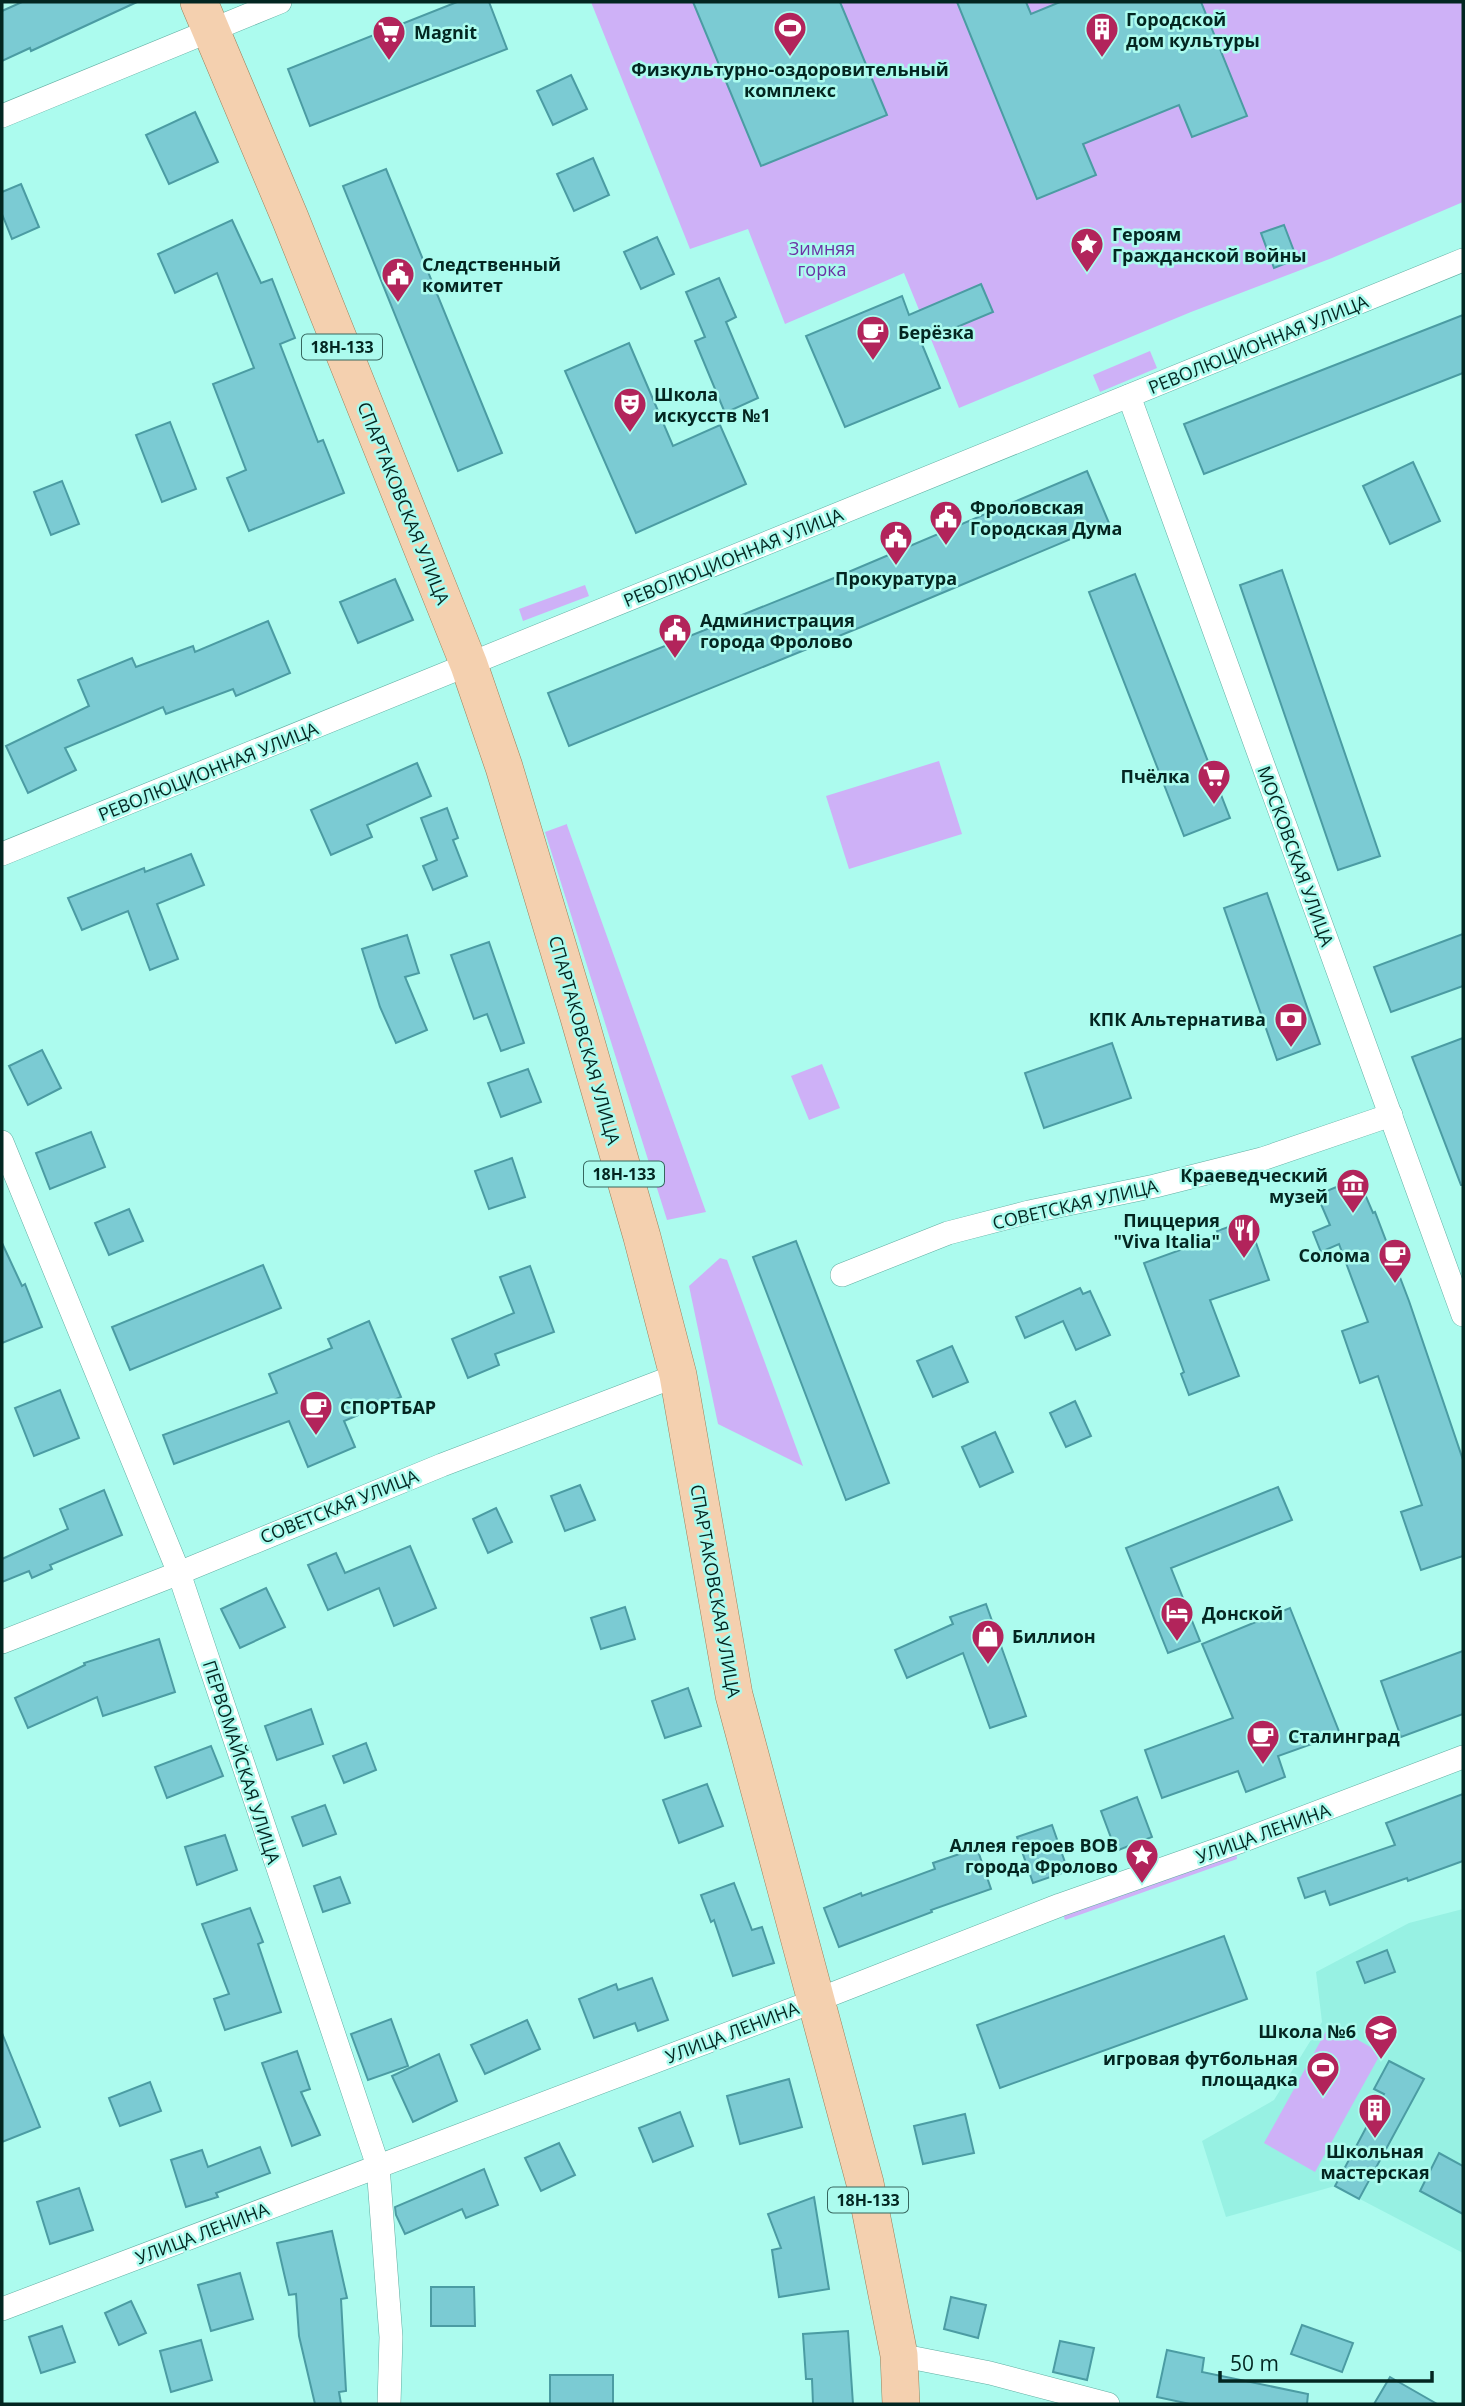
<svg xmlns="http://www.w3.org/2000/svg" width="1465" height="2406" font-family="'Open Sans',sans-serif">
<rect width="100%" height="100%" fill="#acfbee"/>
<path fill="#97f1e3" d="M1463 1909V2253L1335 2186 1226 2217 1202 2141 1274 2100 1322 2022 1316 1972 1409 1923Z"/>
<g fill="#ceb1f7">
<path d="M591 2H1463V202L1332 258 1191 312 959 408 904 273 785 324 748 229 690 249Z"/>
<path d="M1150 351 1157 368 1100 392 1093 375Z"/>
<path d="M585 585 589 596 523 621 519 609Z"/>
<path d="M939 761 962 834 849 869 826 796Z"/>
<path d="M567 824V825L706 1212 667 1220 545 832Z"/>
<path d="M822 1064 840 1108 809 1120 791 1076Z"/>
<path d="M720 1258 727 1260 803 1466 718 1424 689 1286Z"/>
<path d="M1236 1851 1237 1859 1065 1920 1063 1914Z"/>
<path d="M1330 2024 1381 2053 1315 2172 1264 2143Z"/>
</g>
<g fill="#7bcbd3" stroke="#4b9ca3" stroke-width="2">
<path d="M22 2H137L31 51 30 48 2 61V11Z"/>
<path d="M457 2H489L507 49 310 126 288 69Z"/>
<path d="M693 2H840L887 115 761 166Z"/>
<path d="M957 2H1026L1031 14 1060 2H1201L1247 116 1192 137 1179 105 1083 144 1096 175 1037 199Z"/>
<path d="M571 75 587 109 553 125 537 91Z"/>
<path d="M195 112 218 162 169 184 146 135Z"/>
<path d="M593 158 609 195 574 211 557 174Z"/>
<path d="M386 169 502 453 458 471 343 186Z"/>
<path d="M21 184 39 227 12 239 2 214V192Z"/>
<path d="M232 220 261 283 272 279 295 338 280 344 318 442 323 440 344 493 249 531 227 478 246 470 213 384 254 368 217 273 175 293 158 254Z"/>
<path d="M1284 225 1297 259 1274 268 1261 233Z"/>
<path d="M657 237 674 274 641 289 624 252Z"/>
<path d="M719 278 736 317 726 322 758 398 725 413 695 341 705 337 686 292Z"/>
<path d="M981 284 993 312 921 342 940 388 845 427 806 336 902 296 909 315Z"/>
<path d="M1463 315V373L1204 474 1184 424Z"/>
<path d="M629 343 673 446 720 425 746 484 636 533 565 371Z"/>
<path d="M170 422 196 489 162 502 136 435Z"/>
<path d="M1413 462 1440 521 1390 544 1363 486Z"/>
<path d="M1087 471 1109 523 861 627 569 746 548 693 839 576Z"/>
<path d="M62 481 79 524 51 535 34 492Z"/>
<path d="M1282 570 1380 856 1338 870 1240 585Z"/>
<path d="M1135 574 1230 818 1184 836 1089 592Z"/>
<path d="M395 579 413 620 358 643 340 602Z"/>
<path d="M268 621 290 673 236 696 233 689 166 714 163 707 65 748 76 770 28 793 6 746 89 706 78 680 132 658 136 667 193 646 195 652Z"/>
<path d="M417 763 431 796 367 825 372 837 331 855 311 810Z"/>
<path d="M447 808 458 838 453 840 467 876 433 890 423 866 437 860 421 818Z"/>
<path d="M191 854 204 885 157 904 178 959 150 970 128 911 82 930 68 898 144 868 145 872Z"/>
<path d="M1267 893 1320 1044 1277 1060 1224 908Z"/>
<path d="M1463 934V986L1391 1012 1374 967Z"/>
<path d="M407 935 419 973 405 977 427 1030 396 1043 380 1007 362 949Z"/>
<path d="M489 942 524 1043 501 1051 487 1014 474 1019 451 955Z"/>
<path d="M1463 1038V1185H1461L1412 1057Z"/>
<path d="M1112 1043 1131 1098 1044 1128 1025 1073Z"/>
<path d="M42 1050 61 1088 28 1105 9 1066Z"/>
<path d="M528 1069 541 1102 501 1117 488 1083Z"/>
<path d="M91 1132 105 1167 50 1189 36 1153Z"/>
<path d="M512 1158 525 1197 489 1209 475 1171Z"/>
<path d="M1358 1178 1373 1213 1375 1212 1409 1301 1463 1460V1556L1421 1570 1401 1512 1422 1505 1378 1376 1360 1383 1342 1331 1368 1322 1339 1244 1321 1252 1313 1232 1330 1225 1317 1195Z"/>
<path d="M129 1209 143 1241 109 1255 95 1223Z"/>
<path d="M1248 1220 1269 1280 1210 1300 1239 1376 1189 1395 1181 1374 1184 1372 1144 1263 1219 1236 1217 1231Z"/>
<path d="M796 1241 889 1483 846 1500 753 1257Z"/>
<path d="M2 1243 22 1286 25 1284 42 1327 2 1343Z"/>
<path d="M263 1265 281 1308 130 1370 112 1327Z"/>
<path d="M530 1266 554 1332 495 1354 499 1365 468 1378 452 1339 514 1313 500 1277Z"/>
<path d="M1080 1288 1083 1294 1090 1291 1110 1335 1076 1350 1063 1321 1025 1338 1016 1317Z"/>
<path d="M369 1321 401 1397 344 1421 355 1447 308 1467 289 1421 174 1464 163 1435 277 1393 269 1374 332 1348 328 1339Z"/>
<path d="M952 1346 968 1382 933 1397 917 1361Z"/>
<path d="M60 1390 79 1438 34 1456 15 1408Z"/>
<path d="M1075 1401 1091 1436 1066 1447 1050 1413Z"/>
<path d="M995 1432 1013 1472 980 1487 962 1447Z"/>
<path d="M580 1485 595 1520 565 1531 551 1496Z"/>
<path d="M1278 1487 1292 1520 1171 1568 1200 1641 1168 1653 1126 1548Z"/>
<path d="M104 1490 122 1535 50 1565 52 1569 32 1578 29 1571 2 1582V1559L68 1529 60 1509Z"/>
<path d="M496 1508 512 1542 488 1553 473 1519Z"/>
<path d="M410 1546 436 1608 394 1626 379 1588 328 1610 308 1565 336 1553 345 1573Z"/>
<path d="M266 1588 285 1627 240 1648 221 1609Z"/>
<path d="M986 1604 1026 1716 990 1728 963 1653 907 1678 895 1650 953 1624 950 1617Z"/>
<path d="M625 1607 635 1639 601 1649 591 1618Z"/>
<path d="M1290 1608 1340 1734 1278 1756 1285 1777 1246 1792 1238 1771 1162 1798 1145 1750 1233 1718 1202 1644Z"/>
<path d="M159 1639 175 1692 103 1716 97 1697 28 1728 15 1698 85 1665 84 1663Z"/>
<path d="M1463 1651V1714L1401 1737 1381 1681Z"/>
<path d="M688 1688 701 1726 665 1738 652 1701Z"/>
<path d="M311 1709 323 1744 277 1760 265 1726Z"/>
<path d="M366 1743 376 1770 344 1783 333 1756Z"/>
<path d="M211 1746 223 1776 167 1798 155 1767Z"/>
<path d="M707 1784 723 1826 679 1843 663 1800Z"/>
<path d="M1463 1794V1861L1408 1881 1407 1878 1330 1905 1325 1891 1305 1898 1298 1878 1395 1845 1386 1823Z"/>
<path d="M1137 1797 1152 1837 1116 1851 1101 1811Z"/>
<path d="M325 1805 336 1834 303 1846 292 1817Z"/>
<path d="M1052 1825 1068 1871 1033 1883 1017 1837Z"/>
<path d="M225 1835 237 1870 197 1885 185 1847Z"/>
<path d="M977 1848 991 1889 931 1910 932 1912 839 1947 824 1908 861 1893 862 1896 935 1869 933 1863Z"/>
<path d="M340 1877 350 1903 323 1912 314 1886Z"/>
<path d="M734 1883 752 1930 762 1927 774 1963 733 1976 714 1920 711 1922 701 1895Z"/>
<path d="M250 1908 263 1942 258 1944 281 2012 225 2030 214 1999 229 1994 202 1924Z"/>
<path d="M1224 1936 1247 1999 1000 2088 977 2025Z"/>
<path d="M1387 1950 1395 1972 1365 1983 1357 1962Z"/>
<path d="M652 1978 668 2020 638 2031 635 2023 594 2038 579 1999 616 1984 618 1990Z"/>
<path d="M391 2019 408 2066 368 2080 351 2034Z"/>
<path d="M527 2020 540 2049 485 2074 471 2045Z"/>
<path d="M2 2033 40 2127 2 2142Z"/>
<path d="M297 2051 310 2089 301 2092 320 2135 292 2146 262 2063Z"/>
<path d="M439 2054 457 2101 413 2122 392 2076Z"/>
<path d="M1389 2061 1424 2079 1359 2199 1335 2186 1384 2094 1374 2089Z"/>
<path d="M789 2079 802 2127 740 2144 727 2096Z"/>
<path d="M150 2082 161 2111 120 2126 109 2098Z"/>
<path d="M680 2112 693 2146 653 2162 639 2128Z"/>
<path d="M965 2114 974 2153 923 2164 914 2126Z"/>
<path d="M559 2143 575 2175 541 2191 525 2158Z"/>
<path d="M260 2147 270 2173 216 2193 218 2197 186 2207 171 2160 202 2150 208 2167Z"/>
<path d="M1439 2153 1463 2166V2214L1420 2191Z"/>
<path d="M484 2169 498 2205 466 2218 462 2209 405 2234 396 2215 395 2207Z"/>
<path d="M79 2188 93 2230 50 2244 37 2202Z"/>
<path d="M814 2197 829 2289 779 2297 772 2250 781 2248 768 2214Z"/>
<path d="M332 2231 347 2298 341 2299 346 2391 339 2392 341 2404H315L299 2336 296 2294 289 2295 277 2243Z"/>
<path d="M240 2273 253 2319 211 2331 198 2285Z"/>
<path d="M431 2287H474L475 2326H431Z"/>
<path d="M951 2297 986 2305 978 2338 944 2329Z"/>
<path d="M131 2301 146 2333 119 2345 105 2313Z"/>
<path d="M1302 2325 1353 2343 1342 2372 1291 2354Z"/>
<path d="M62 2326 75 2362 41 2373 29 2337Z"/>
<path d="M848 2331 853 2404H813L812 2379H806L803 2334Z"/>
<path d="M201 2340 212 2380 171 2392 160 2351Z"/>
<path d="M1060 2341 1094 2348 1087 2380 1053 2372Z"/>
<path d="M1167 2350 1204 2358 1202 2372 1308 2394 1307 2404H1190L1157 2397Z"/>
<rect x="550" y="2375" width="63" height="29"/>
<path d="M1390 2377 1437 2404H1374Z"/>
</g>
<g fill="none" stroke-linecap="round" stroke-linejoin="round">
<defs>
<g id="street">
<path d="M2 116 280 2"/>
<path d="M1129 396 1463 1315"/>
<path d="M2 854 1463 260"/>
<path d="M2 1142 179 1573 378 2166 391 2337 389 2404"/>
<path d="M842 1275 948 1233 1029 1212 1155 1186 1262 1159 1391 1115"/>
<path d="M2 1642 179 1573 442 1465 678 1375"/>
<path d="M2 2309 817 2000 1060 1905 1239 1842 1463 1757"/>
<path d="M899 2355 990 2373 1108 2404"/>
</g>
<path id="primary" d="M199 2 290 218 469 665 504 767 578 1014 642 1237 678 1375 734 1695 865 2183 899 2355 901 2404"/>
</defs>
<use href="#street" stroke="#60aea2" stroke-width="24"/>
<use href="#primary" stroke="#9b805b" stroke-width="38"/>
<use href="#street" stroke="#fff" stroke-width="23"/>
<use href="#primary" stroke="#f4d0af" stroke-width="37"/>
</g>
<defs>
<symbol id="stadium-pin" viewBox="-11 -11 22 30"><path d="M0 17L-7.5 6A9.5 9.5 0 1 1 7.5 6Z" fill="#b2245b" stroke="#acfbee"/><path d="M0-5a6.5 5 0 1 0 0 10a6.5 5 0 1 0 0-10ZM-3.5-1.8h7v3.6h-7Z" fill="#fff"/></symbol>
<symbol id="building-pin" viewBox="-11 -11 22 30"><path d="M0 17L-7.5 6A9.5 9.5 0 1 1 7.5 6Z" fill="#b2245b" stroke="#acfbee"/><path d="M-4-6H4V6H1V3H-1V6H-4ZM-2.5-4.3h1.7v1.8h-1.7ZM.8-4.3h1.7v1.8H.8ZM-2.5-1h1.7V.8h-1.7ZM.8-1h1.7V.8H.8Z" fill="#fff"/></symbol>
<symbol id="supermarket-pin" viewBox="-11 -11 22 30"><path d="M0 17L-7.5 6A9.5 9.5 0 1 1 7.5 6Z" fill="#b2245b" stroke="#acfbee"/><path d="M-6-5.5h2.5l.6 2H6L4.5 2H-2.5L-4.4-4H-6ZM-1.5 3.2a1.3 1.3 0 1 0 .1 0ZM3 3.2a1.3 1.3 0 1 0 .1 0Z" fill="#fff"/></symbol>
<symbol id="sight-pin" viewBox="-11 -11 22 30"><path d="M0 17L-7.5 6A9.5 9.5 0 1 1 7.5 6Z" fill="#b2245b" stroke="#acfbee"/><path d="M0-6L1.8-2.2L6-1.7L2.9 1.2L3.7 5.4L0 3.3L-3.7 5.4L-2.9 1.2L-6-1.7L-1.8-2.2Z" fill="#fff"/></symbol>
<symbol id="civic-pin" viewBox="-11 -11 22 30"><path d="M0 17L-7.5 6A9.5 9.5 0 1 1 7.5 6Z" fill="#b2245b" stroke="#acfbee"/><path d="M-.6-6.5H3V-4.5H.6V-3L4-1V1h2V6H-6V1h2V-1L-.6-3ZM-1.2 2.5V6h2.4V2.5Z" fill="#fff"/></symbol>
<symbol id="cafe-pin" viewBox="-11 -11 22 30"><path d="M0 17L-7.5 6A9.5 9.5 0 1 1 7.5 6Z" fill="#b2245b" stroke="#acfbee"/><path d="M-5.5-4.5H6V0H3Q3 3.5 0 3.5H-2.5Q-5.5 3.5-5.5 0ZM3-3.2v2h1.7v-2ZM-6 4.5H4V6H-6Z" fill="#fff"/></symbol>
<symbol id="theatre-pin" viewBox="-11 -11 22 30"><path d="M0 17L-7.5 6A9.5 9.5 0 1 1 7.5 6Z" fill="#b2245b" stroke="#acfbee"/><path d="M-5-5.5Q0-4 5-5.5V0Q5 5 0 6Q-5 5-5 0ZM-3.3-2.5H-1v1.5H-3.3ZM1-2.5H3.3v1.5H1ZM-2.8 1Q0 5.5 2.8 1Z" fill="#fff"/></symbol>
<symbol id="bank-pin" viewBox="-11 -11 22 30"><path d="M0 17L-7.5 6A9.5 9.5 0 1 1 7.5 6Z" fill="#b2245b" stroke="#acfbee"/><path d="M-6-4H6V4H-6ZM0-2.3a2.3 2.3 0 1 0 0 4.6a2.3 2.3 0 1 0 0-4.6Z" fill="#fff"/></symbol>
<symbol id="museum-pin" viewBox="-11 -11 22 30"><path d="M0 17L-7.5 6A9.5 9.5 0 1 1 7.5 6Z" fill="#b2245b" stroke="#acfbee"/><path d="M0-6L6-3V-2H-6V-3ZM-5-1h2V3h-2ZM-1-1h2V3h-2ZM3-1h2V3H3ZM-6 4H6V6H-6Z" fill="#fff"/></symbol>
<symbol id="restaurant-pin" viewBox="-11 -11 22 30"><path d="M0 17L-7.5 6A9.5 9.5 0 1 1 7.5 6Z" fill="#b2245b" stroke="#acfbee"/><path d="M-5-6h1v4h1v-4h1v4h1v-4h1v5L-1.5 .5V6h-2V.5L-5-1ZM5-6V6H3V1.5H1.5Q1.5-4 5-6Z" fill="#fff"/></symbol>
<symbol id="hotel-pin" viewBox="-11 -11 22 30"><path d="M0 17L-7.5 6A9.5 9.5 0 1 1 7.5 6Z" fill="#b2245b" stroke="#acfbee"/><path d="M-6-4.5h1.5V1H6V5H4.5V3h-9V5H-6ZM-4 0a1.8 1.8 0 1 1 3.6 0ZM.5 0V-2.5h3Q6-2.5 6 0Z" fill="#fff"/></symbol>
<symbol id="shop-pin" viewBox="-11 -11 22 30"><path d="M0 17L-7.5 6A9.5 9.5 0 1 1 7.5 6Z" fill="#b2245b" stroke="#acfbee"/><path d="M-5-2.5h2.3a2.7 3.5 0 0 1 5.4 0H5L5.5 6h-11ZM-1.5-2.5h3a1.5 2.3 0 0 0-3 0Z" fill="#fff"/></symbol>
<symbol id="school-pin" viewBox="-11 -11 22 30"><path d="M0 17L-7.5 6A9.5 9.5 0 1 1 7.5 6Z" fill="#b2245b" stroke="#acfbee"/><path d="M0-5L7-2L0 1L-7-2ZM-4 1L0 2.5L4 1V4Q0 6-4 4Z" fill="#fff"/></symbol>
</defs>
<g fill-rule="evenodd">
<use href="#stadium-pin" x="771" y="9" width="38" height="52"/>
<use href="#building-pin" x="1083" y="10" width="38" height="52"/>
<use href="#supermarket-pin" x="370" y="13" width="38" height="52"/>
<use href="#sight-pin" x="1068" y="225" width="38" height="52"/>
<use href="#civic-pin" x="379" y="255" width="38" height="52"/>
<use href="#cafe-pin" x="854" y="313" width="38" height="52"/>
<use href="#theatre-pin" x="611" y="385" width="38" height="52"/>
<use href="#civic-pin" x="927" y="498" width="38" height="52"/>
<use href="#civic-pin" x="877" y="518" width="38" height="52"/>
<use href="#civic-pin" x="656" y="611" width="38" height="52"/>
<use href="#supermarket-pin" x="1195" y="757" width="38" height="52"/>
<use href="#bank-pin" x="1272" y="1000" width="38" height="52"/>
<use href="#museum-pin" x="1334" y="1166" width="38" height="52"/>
<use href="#restaurant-pin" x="1225" y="1211" width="38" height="52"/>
<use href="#cafe-pin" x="1376" y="1236" width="38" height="52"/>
<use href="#cafe-pin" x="297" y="1388" width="38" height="52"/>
<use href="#hotel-pin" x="1158" y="1594" width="38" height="52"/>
<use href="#shop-pin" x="969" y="1617" width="38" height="52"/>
<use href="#cafe-pin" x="1244" y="1717" width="38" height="52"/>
<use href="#sight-pin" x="1123" y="1836" width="38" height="52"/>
<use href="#school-pin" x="1362" y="2012" width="38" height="52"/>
<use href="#stadium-pin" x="1304" y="2049" width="38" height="52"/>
<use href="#building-pin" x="1356" y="2091" width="38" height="52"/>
</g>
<g text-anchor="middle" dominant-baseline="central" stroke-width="5" stroke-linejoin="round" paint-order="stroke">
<g fill="#acfbee" stroke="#36665e" stroke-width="2">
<rect x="302" y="334.5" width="80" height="25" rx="5"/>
<rect x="584" y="1161.5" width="80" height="25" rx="5"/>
<rect x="828" y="2187.5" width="80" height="25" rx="5"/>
</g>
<g font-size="16" font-weight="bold" fill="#032621">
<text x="342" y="347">18Н-133</text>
<text x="624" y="1174">18Н-133</text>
<text x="868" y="2200">18Н-133</text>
</g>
<g font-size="18" font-weight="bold" fill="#032621" stroke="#acfbee" text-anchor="start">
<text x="1126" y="19">Городской<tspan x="1126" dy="21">дом культуры</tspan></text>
<text x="414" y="32">Magnit</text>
<text x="790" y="69" text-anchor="middle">Физкультурно-оздоровительный<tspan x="790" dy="21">комплекс</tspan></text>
<text x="1112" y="234">Героям<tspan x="1112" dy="21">Гражданской войны</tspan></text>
<text x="422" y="264">Следственный<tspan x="422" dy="21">комитет</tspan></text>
<text x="898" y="332">Берёзка</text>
<text x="654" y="394">Школа<tspan x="654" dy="21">искусств №1</tspan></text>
<text x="970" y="507">Фроловская<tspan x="970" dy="21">Городская Дума</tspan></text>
<text x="896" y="578" text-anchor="middle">Прокуратура</text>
<text x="700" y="620">Администрация<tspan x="700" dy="21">города Фролово</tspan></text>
<text x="1190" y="776" text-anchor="end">Пчёлка</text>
<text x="1266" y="1019" text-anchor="end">КПК Альтернатива</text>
<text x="1328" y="1175" text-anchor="end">Краеведческий<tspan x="1328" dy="21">музей</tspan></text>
<text x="1220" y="1220" text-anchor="end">Пиццерия<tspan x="1220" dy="21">"Viva Italia"</tspan></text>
<text x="1370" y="1255" text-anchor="end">Солома</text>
<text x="340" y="1407">СПОРТБАР</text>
<text x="1202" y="1613">Донской</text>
<text x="1012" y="1636">Биллион</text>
<text x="1288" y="1736">Сталинград</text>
<text x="1118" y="1845" text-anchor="end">Аллея героев ВОВ<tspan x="1118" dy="21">города Фролово</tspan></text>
<text x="1356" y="2031" text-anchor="end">Школа №6</text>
<text x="1298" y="2058" text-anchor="end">игровая футбольная<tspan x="1298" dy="21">площадка</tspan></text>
<text x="1375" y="2151" text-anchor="middle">Школьная<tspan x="1375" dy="21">мастерская</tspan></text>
</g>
<g font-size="18" fill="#6c32a4" stroke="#acfbee">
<text x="822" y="248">Зимняя<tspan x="822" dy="21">горка</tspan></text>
</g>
<g font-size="18" fill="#032621" stroke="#acfbee">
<text transform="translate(1258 344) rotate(-22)">РЕВОЛЮЦИОННАЯ УЛИЦА</text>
<text transform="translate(404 503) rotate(68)">СПАРТАКОВСКАЯ УЛИЦА</text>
<text transform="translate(733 557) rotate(-22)">РЕВОЛЮЦИОННАЯ УЛИЦА</text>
<text transform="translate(208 771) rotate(-22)">РЕВОЛЮЦИОННАЯ УЛИЦА</text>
<text transform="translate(1296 856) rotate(70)">МОСКОВСКАЯ УЛИЦА</text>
<text transform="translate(585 1040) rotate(74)">СПАРТАКОВСКАЯ УЛИЦА</text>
<text transform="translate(1075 1204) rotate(-13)">СОВЕТСКАЯ УЛИЦА</text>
<text transform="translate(339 1506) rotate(-22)">СОВЕТСКАЯ УЛИЦА</text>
<text transform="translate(716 1591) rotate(80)">СПАРТАКОВСКАЯ УЛИЦА</text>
<text transform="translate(242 1762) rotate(72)">ПЕРВОМАЙСКАЯ УЛИЦА</text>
<text transform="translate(1263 1833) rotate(-20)">УЛИЦА ЛЕНИНА</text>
<text transform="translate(732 2032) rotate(-21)">УЛИЦА ЛЕНИНА</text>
<text transform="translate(202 2233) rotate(-21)">УЛИЦА ЛЕНИНА</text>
</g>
</g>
<rect width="1465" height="2406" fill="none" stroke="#032621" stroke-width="7"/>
<path d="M1220 2371v10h212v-10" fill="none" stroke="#032621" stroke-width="3.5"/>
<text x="1230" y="2371" font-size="21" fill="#032621" stroke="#acfbee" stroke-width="5" paint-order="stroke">50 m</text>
</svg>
